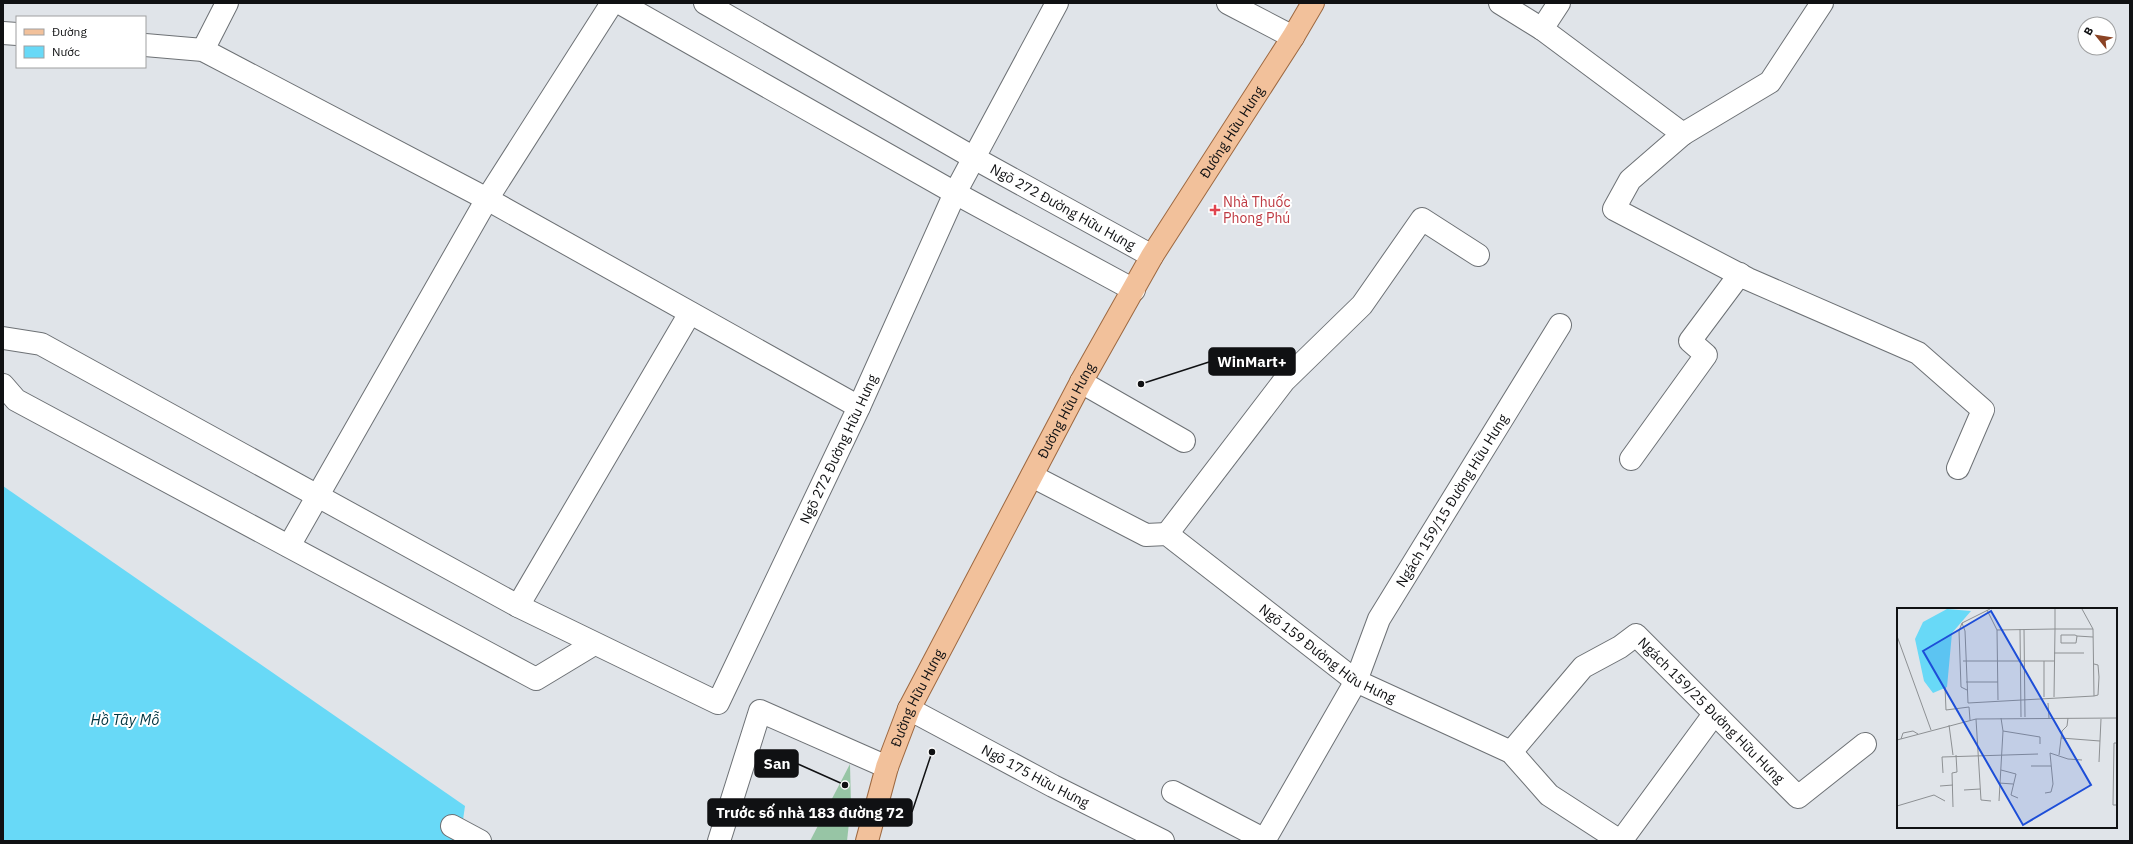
<svg xmlns="http://www.w3.org/2000/svg" width="2133" height="844" font-family="'IBM Plex Sans',sans-serif">
<rect width="100%" height="100%" fill="#e0e4e9"/>
<path fill="#97c5a5" d="M850 764 851 805 847 841H810Z"/>
<path fill="#68d9f7" d="M3 486 465 806 460 841H3Z"/>
<g fill="none" stroke-linecap="round" stroke-linejoin="round">
<defs>
<g id="minor">
<path d="M620 3 955 193 1134 290"/>
<path id="s1" d="M705 3 974 158 1152 256"/>
<path d="M1228 3 1293 37"/>
<path d="M1500 3 1542 29 1683 134"/>
<path d="M1822 3 1770 82 1683 134 1630 180 1614 209 1748 279 1918 353 1983 410 1958 468"/>
<path d="M1542 29 1559 3"/>
<path d="M3 33 17 34"/>
<path d="M145 45 203 50 487 199 859 407"/>
<path d="M203 50 227 3"/>
<path id="s2" d="M3 338 41 344 518 606 718 703 859 407 955 193 1057 3"/>
<path d="M1081 382 1184 441"/>
<path d="M3 385 16 400 536 679 594 644"/>
<path d="M1631 459 1706 355 1690 341 1740 274"/>
<path id="s3" d="M1032 476 1146 535 1167 534 1356 681 1511 752 1549 795 1620 841"/>
<path d="M1167 534 1284 381 1362 305 1422 219 1478 255"/>
<path d="M289 546 487 199 612 3"/>
<path d="M518 606 690 313"/>
<path id="s4" d="M909 709 1053 786 1163 841"/>
<path id="s5" d="M1511 752 1583 667 1620 647 1636 635 1798 797 1865 744"/>
<path d="M1173 792 1265 840"/>
<path d="M452 826 480 841"/>
<path d="M719 841 760 711 887 767"/>
<path id="s6" d="M1264 841 1356 681 1379 619 1560 325"/>
<path d="M1621 841 1709 721"/>
</g>
<g id="major">
<path id="s7" d="M867 841 887 767 909 709 1081 382 1152 256 1293 37 1313 3"/>
</g>
</defs>
<use href="#minor" stroke="#6d7175" stroke-width="24"/>
<use href="#major" stroke="#9d6840" stroke-width="24"/>
<use href="#minor" stroke="#fff" stroke-width="22"/>
<use href="#major" stroke="#f2c19b" stroke-width="22"/>
</g>
<path fill="#e0444e" stroke="#fff" stroke-width="1.5" d="M1213 204h4v4h4v4h-4v4h-4v-4h-4v-4h4z"/>
<g text-anchor="middle" dominant-baseline="central" stroke-width="4" stroke-linejoin="round" paint-order="stroke">
<g font-size="14" fill="#101113" stroke="#fff">
<text stroke="none"><textPath href="#s7" startOffset="800">Đường Hữu Hưng</textPath></text>
<text stroke="none"><textPath href="#s1" startOffset="412">Ngõ 272 Đường Hữu Hưng</textPath></text>
<text stroke="none"><textPath href="#s7" startOffset="476">Đường Hữu Hưng</textPath></text>
<text stroke="none"><textPath href="#s2" startOffset="1086">Ngõ 272 Đường Hữu Hưng</textPath></text>
<text stroke="none"><textPath href="#s6" startOffset="390">Ngách 159/15 Đường Hữu Hưng</textPath></text>
<text stroke="none"><textPath href="#s3" startOffset="350">Ngõ 159 Đường Hữu Hưng</textPath></text>
<text stroke="none"><textPath href="#s7" startOffset="152">Đường Hữu Hưng</textPath></text>
<text stroke="none"><textPath href="#s5" startOffset="280">Ngách 159/25 Đường Hữu Hưng</textPath></text>
<text stroke="none"><textPath href="#s4" startOffset="143">Ngõ 175 Hữu Hưng</textPath></text>
</g>
<g font-size="14" fill="#be3a42" stroke="#fff" text-anchor="start">
<text x="1223" y="202">Nhà Thuốc<tspan x="1223" dy="16">Phong Phú</tspan></text>
</g>
<g font-size="15" font-style="italic" fill="#003541" stroke="#fff">
<text x="125" y="719">Hồ Tây Mỗ</text>
</g>
</g>
<g transform="translate(1897 608)">
<rect width="220" height="220" fill="#e0e4e9"/>
<path d="M50 1 74 3 55 25 50 79 36 85 27 73 18 31 26 14Z" fill="#68d9f7"/>
<path fill="none" stroke="#8d9093" stroke-width="1" d="M185 1 196 21 197 88M90 2 100 22 101 92M65 15 68 23 71 95 197 88M123 21 124 109M127 21 128 109M100 22 158 21V1M0 28 34 122M180 28 179 35H164V27H178L180 28 196 29M157 45H187M66 53H157M147 53V89M69 74H101M48 79 49 102 72 99 73 112M70 82 64 79 62 23 65 15 93 1M197 88 201 87 202 69 201 57 197 56M157 89 158 21H196M151 95 152 110M79 111 84 192 94 193M52 117 56 147M106 123 143 129V136M164 130 203 133M4 131 6 125 16 123 21 126M0 132 79 111 220 110M220 135H217L216 197H220M162 147 165 123 170 118 171 110M202 154 204 111M134 158H154M104 162 119 166 114 187 121 190M46 165 45 149 141 146M102 175 116 176M43 178 56 177M67 182 83 181M148 185 154 184 156 176 153 145 171 151 185 152M102 193 106 123 104 110M0 198 37 187 48 193M56 199 55 165 60 164 59 147"/>
<path fill="#1d4ed8" fill-opacity="0.15" stroke="#1d4ed8" stroke-width="2" d="M94 3 194 177 126 217 26 43Z"/>
<rect width="220" height="220" fill="none" stroke="#101113" stroke-width="2"/>
</g>
<path fill="none" stroke="#101113" stroke-width="1.5" d="M1141 384L1209 362M845 785L798 764M932 752L912 812"/>
<g fill="#101113" stroke="#fff" stroke-width="1.5">
<circle cx="1141" cy="384" r="4"/>
<circle cx="845" cy="785" r="4"/>
<circle cx="932" cy="752" r="4"/>
</g>
<g fill="#101113" stroke="#101113" stroke-width="1.5">
<rect x="1209" y="348" width="86" height="27" rx="4"/>
<rect x="755" y="750" width="43" height="27" rx="4"/>
<rect x="708" y="799" width="204" height="27" rx="4"/>
</g>
<g font-size="15" text-anchor="middle" font-weight="bold" fill="#fff">
<text x="1252" y="367">WinMart+</text>
<text x="777" y="769">San</text>
<text x="810" y="818">Trước số nhà 183 đường 72</text>
</g>
<rect width="2133" height="844" fill="none" stroke="#101113" stroke-width="8"/>
<rect x="16" y="16" width="130" height="52" fill="#ffffff" stroke="#9fa0a1"/>
<rect x="24" y="29" width="20" height="6" fill="#f2c19b" stroke="#9fa0a1"/>
<text x="52" y="36" font-size="12" fill="#101113">Đường</text>
<rect x="24" y="46" width="20" height="12" fill="#68d9f7" stroke="#9fa0a1"/>
<text x="52" y="56" font-size="12" fill="#101113">Nước</text>
<g transform="translate(2097 36) rotate(300)"><circle r="19" fill="#ffffff" stroke="#9fa0a1"/>
<path d="M0-3L7 15L0 10L-7 15Z" fill="#8b4324"/>
<text y="-6" font-size="11" font-weight="bold" text-anchor="middle" fill="#101113">B</text>
</g>
</svg>
